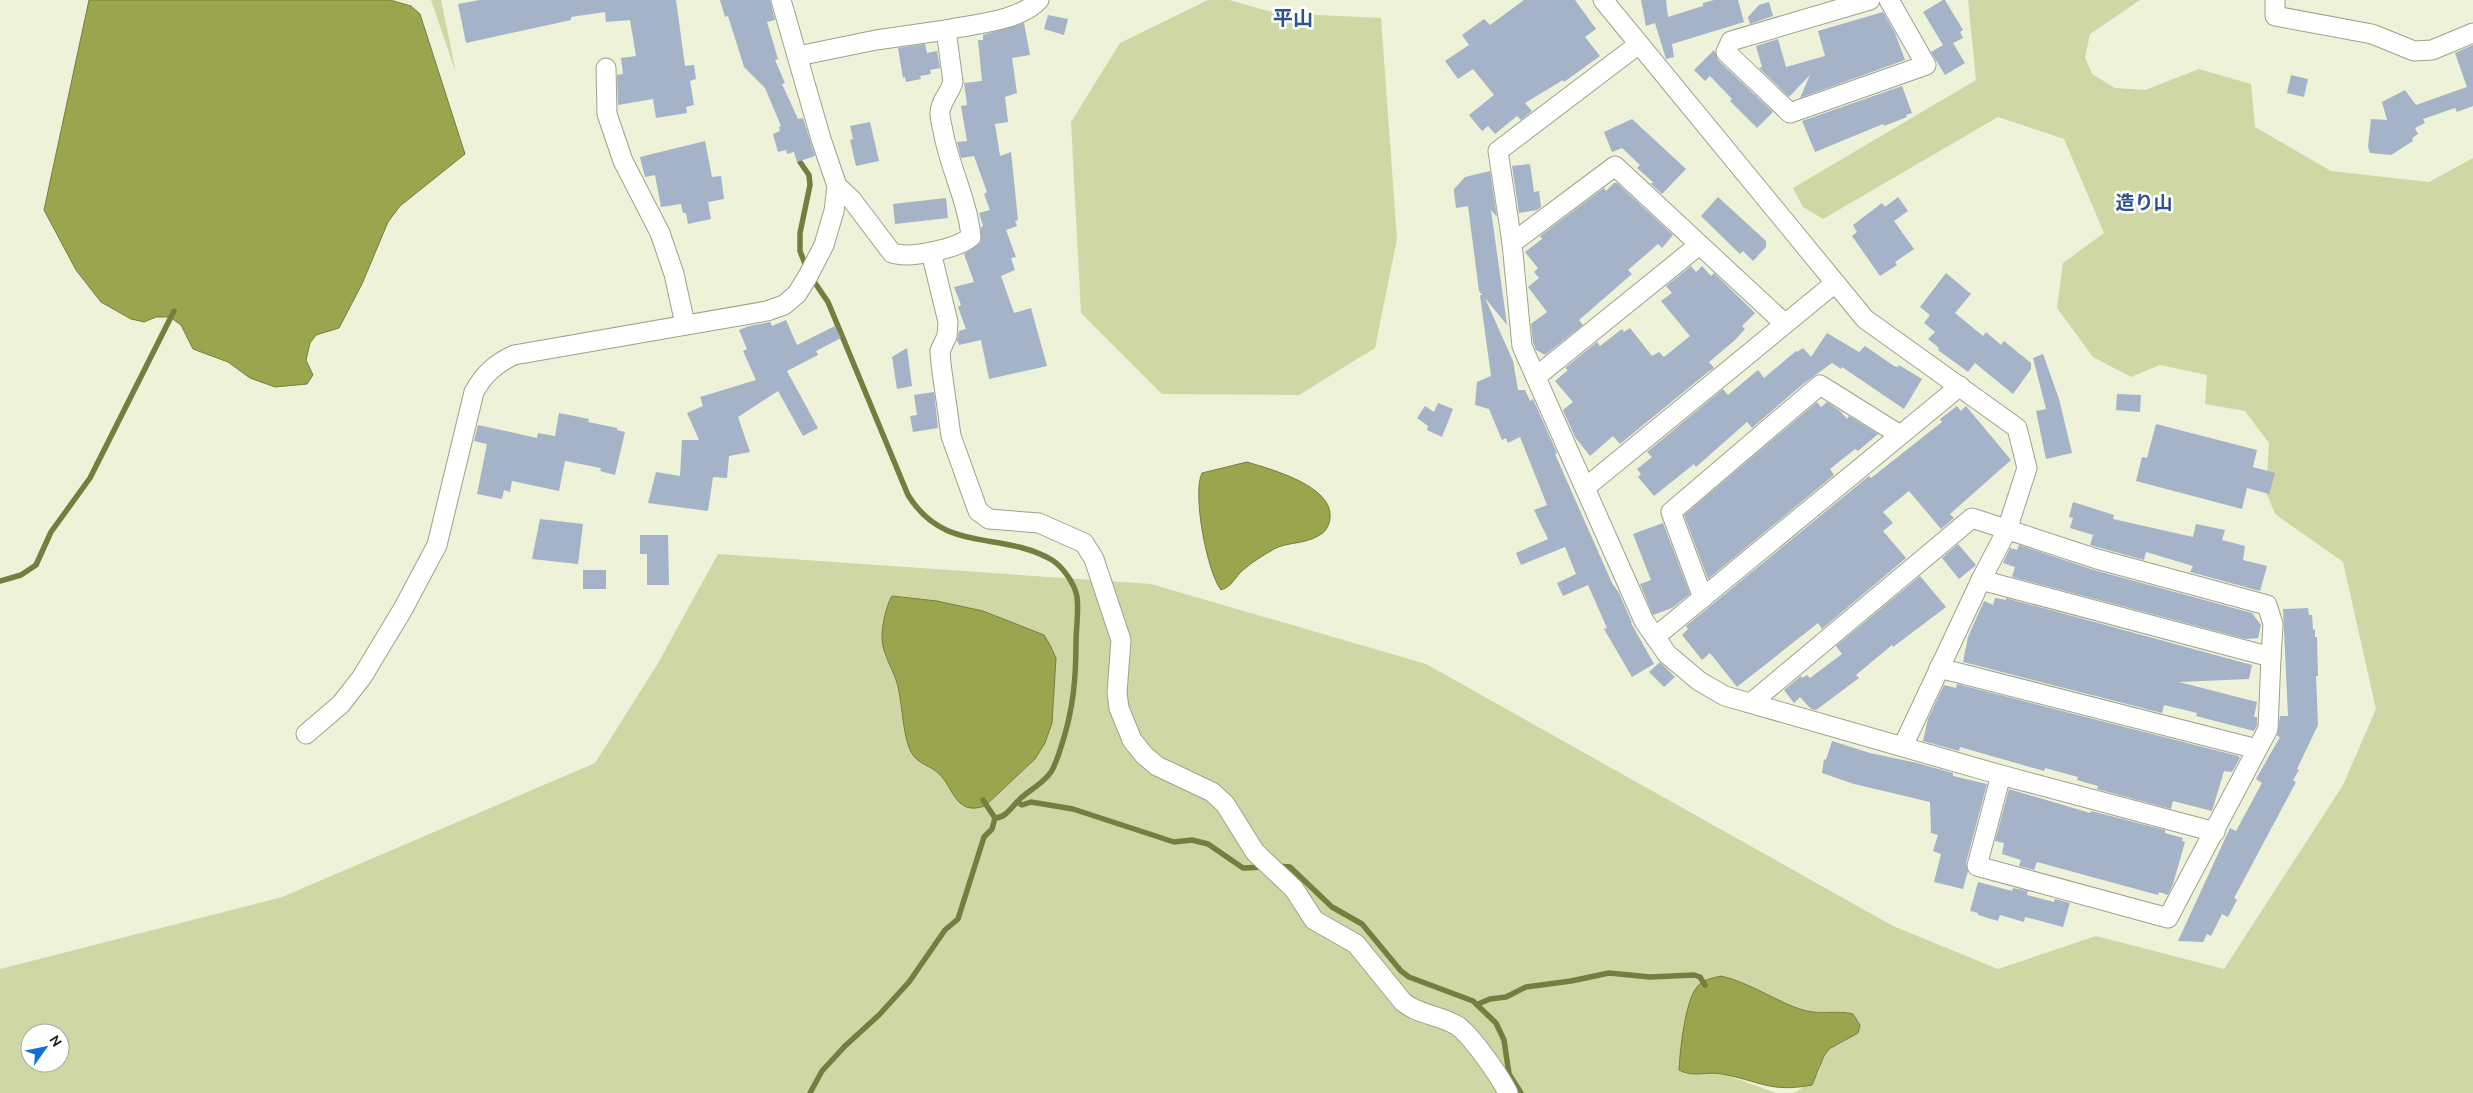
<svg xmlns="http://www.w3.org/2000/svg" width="2473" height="1093" font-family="Ubuntu,'Noto Sans JP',sans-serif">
<rect width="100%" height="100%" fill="#edf2d9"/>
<g fill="#cfd8a5" fill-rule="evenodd">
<path d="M431 0H441L456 73Z"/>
<path d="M1208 0H1229L1276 13 1381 18 1397 239 1375 348 1299 395 1162 394 1081 313 1071 122 1120 43Z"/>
<path d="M1968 0H2140L2090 34 2085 57 2092 74 2115 88 2145 90 2199 69 2251 84 2255 127 2331 171 2429 182 2473 158V1093H1792L1798 1091 1818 1074 1824 1056 1829 1049 1858 1033 1860 1024 1853 1014 1839 1011H1809L1781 1001 1693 995 1686 1016 1679 1070 1685 1074 1721 1073 1776 1093H0V969L282 897 595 763 657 665 718 554 1151 584 1426 664 1893 926 1998 969 2096 936 2224 969 2343 785 2376 709 2343 562 2275 514 2266 492 2269 443 2245 411 2205 404 2207 375 2160 365 2131 377 2093 357 2057 308 2063 263 2104 233 2064 139 1998 117 1823 219 1803 207 1793 188 1976 80ZM892 596 937 601 1044 635 1045 743 1035 759 985 806 964 807 937 772 913 755 896 681 884 654ZM30 1033H60V1063H30Z"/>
</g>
<g fill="#9aa54e" stroke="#767e3f">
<path d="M89 0H390L411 6 420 14 465 154 400 206 388 222 362 284 339 328 316 335 310 343 306 360 313 375 307 384 275 387 250 378 228 362 193 349 181 325 170 317H156L144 322 131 319 101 302 76 270 44 210Z"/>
<path d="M1247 462C1270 469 1334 486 1330 518 1329 526 1326 532 1318 536 1305 544 1287 542 1274 549 1264 555 1252 562 1243 570 1234 578 1233 586 1221 590 1207 572 1192 493 1202 473Z"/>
<path d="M892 596 937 601 983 611 1044 635 1050 645 1056 658 1052 723 1045 743 1035 759 985 806C955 816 955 789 938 773 931 766 919 764 913 755 902 740 903 700 896 680 891 666 882 653 882 637 882 625 886 606 892 596Z"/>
<path d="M1721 976C1752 983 1777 1003 1807 1011 1822 1014 1838 1010 1853 1014L1860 1025 1858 1033 1829 1049 1824 1056 1812 1085C1770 1093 1760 1081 1722 1074 1708 1071 1692 1078 1679 1070 1680 1051 1685 1001 1697 987 1703 979 1713 978 1721 976Z"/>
</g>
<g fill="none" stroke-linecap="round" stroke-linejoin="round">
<g stroke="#767e3f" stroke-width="5.5">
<path d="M800 162 809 175 810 185 800 233V251L807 269"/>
<path d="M811 277 828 302 908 495C945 555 1001 530 1052 560 1063 567 1075 584 1077 597 1079 612 1076 628 1076 643 1076 679 1073 710 1062 744 1059 753 1056 764 1051 772 1042 785 1027 791 1017 802"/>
<path d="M0 581 21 575 36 565 51 532 90 478 174 311"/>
<path d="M983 800 995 818C1005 818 1011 808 1017 802L1022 805 1031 802 1073 809 1174 842 1192 840 1208 844 1243 868 1265 867"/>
<path d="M1277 866 1290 867 1332 907 1362 924 1401 971 1409 977 1473 1001 1496 1023 1504 1040 1509 1074 1521 1093"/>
<path d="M1478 1004 1490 999 1506 997 1526 987 1571 981 1609 973 1650 977 1694 975 1700 977 1705 985"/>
<path d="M810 1093 822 1071 845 1046 879 1015 909 982 945 930 958 919 984 837 992 829 995 818"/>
</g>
</g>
<g fill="#a4b3c7">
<path d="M480 0H676L685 66 694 65 696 79 690 81 694 105 686 107 687 113 656 118 653 99 618 105 617 75 623 74 621 58 636 56 630 20 606 22 605 12 571 17V20L466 43 458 4Z"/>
<path d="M720 0H770L775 20 767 22 778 59 775 60 785 83 782 84 798 119 803 118 815 156 797 162 794 152 787 154 786 150 778 152 773 134 780 131 779 127 781 126 765 88 744 67 728 16 725 17Z"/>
<path d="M1524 0H1575L1596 29 1585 37 1600 56 1564 82 1563 80 1525 103 1532 111 1521 120 1517 116 1495 134 1488 126 1482 131 1469 115 1494 95 1473 69 1458 79 1445 61 1469 45 1462 35 1484 19 1490 25Z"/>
<path d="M1641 0H1666L1668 17 1703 6V3L1714 0H1738L1744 22 1672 44 1674 57 1666 59 1655 23 1646 26Z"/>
<path d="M1943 0H1945L1963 30 1960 32 1963 38 1953 43 1965 63 1945 75 1931 52 1943 45 1923 12Z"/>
<path d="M1769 2 1773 16 1750 24 1748 17 1759 5Z"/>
<path d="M1883 12 1895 33 1905 60 1800 98 1810 75 1789 97 1759 68 1762 67 1756 46 1778 39 1786 67 1825 56 1818 31Z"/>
<path d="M1048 15 1068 19 1064 35 1044 29Z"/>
<path d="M1024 23 1030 55 1012 58 1017 93 1005 97 1008 122 995 124 1000 156 1011 152 1018 220 1015 221 1017 226 1006 230 1016 257 1011 258 1015 270 1001 276 1014 313 1031 308 1047 366 989 379 981 340 959 345 957 340 959 331 966 329 958 307 961 305 954 287 974 282 964 254 981 242V227L983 226 979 213 990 210 984 194 987 192 974 156 961 158 957 142 967 141 961 106 967 105 964 83 982 81 978 40H983V35Z"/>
<path d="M925 44 927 53 937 51 940 68 930 70 931 74 920 76 921 79 906 82 905 77 903 78 898 48Z"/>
<path d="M2473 45V106L2457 112 2455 108 2423 119 2425 123 2415 128 2418 134 2412 138 2413 141 2391 155 2370 153 2368 147 2371 119 2387 120 2382 102 2405 90 2416 105 2467 87 2455 53Z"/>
<path d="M1714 50 1718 60 1773 112 1757 128 1730 101 1732 99 1710 76 1705 81 1694 70Z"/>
<path d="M2291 75 2308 79 2304 97 2287 93Z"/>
<path d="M1902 86 1912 113 1906 115 1907 117 1884 126 1883 124 1815 152 1802 121Z"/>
<path d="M1632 119 1686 169 1662 194 1650 183H1654L1637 168 1640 165 1622 148 1612 152 1604 132Z"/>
<path d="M870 122 879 161 856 166 850 140 853 139 850 126Z"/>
<path d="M705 141 712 177 721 176 724 199 708 202 711 219 688 224 686 213H683L681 204 661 207 655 175 645 177 640 157Z"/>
<path d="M1530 164 1534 192 1539 191 1541 207 1537 210 1519 213 1512 166Z"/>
<path d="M1490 171 1497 217 1491 210 1507 325 1485 298 1513 361 1518 390H1525L1530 401 1533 399 1557 453 1555 454 1612 583 1619 593 1632 623H1631L1654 664 1632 677 1604 629 1607 628 1588 585 1563 596 1557 583 1576 574 1565 547 1521 565 1516 553 1548 539 1534 510 1547 505 1520 437 1508 443 1506 438 1502 440 1489 409 1475 405 1477 382 1491 376 1480 295H1482L1479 291 1468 206 1456 208 1454 192V189L1465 177Z"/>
<path d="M1614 183H1617L1673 235 1662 248 1658 244 1628 270 1632 274 1579 320 1583 325 1545 355 1536 350 1533 343 1531 324 1547 312 1528 287 1539 278 1534 272 1538 268 1525 252 1542 239 1540 236 1604 188 1606 191Z"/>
<path d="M1718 197 1766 241V247L1753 261 1743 251 1740 254 1701 216Z"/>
<path d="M1898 197 1908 211 1894 221 1914 249 1895 262 1897 265 1880 276 1852 236 1857 232 1853 225 1882 203 1885 207Z"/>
<path d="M946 198 948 218 895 224 893 204Z"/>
<path d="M1691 266 1696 272 1702 266 1711 276 1714 273 1755 313 1742 326 1745 329 1735 340 1709 362 1714 368 1708 372 1620 444 1613 436 1590 456 1575 437 1563 410 1573 402 1555 381 1568 370 1565 368 1597 342 1600 346 1622 329 1624 332 1630 328 1652 356 1659 352 1664 357 1690 336 1661 301 1672 293 1666 286Z"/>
<path d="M1946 273 1971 294 1955 313 1983 336 1986 332 2001 345 2004 341 2031 363V369L2013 394 1975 363 1968 372 1938 350 1939 348 1928 339 1935 332 1924 323 1930 315 1920 307Z"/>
<path d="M786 320 797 345 835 326 841 338 816 351 818 355 787 371 818 428 803 436 778 391 738 417 750 452 729 456 727 478 713 477 708 511 648 503 656 472 680 476 682 440H699L687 413 703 406 700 397 756 380 743 351 747 349 739 330 749 326 770 322 772 326Z"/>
<path d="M1827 333 1859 352 1865 346 1894 366 1898 367 1899 365 1922 379 1904 409 1842 367 1841 369 1832 363 1803 384 1752 428 1747 422 1696 467 1694 464 1654 496 1638 477 1641 474 1637 469 1652 457 1647 452 1723 389 1728 395 1758 370 1764 378 1796 351 1797 352 1803 348 1811 357Z"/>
<path d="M907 348 912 386 897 389 892 357Z"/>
<path d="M2043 354 2059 399 2072 453 2046 459 2036 411 2046 409 2033 358Z"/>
<path d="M934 392 938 428 913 432 910 416 917 415 914 395Z"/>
<path d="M2117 394 2141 395 2140 412 2116 410Z"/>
<path d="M1817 402 1821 407 1827 402 1840 411 1847 419 1849 416 1878 434 1858 451 1855 449 1830 469 1834 475 1708 579 1684 515Z"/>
<path d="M1438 403 1453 409 1442 437 1427 430 1428 426 1417 418 1425 406 1434 412Z"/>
<path d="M1957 406 1961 411 1966 406 2011 460 1950 514 1954 518 1941 529 1909 491 1883 512 1893 523 1883 531 1906 558 1822 629 1818 623 1737 687 1710 653 1702 660 1682 635 1688 629 1686 626 1869 476 1871 478 1942 422 1940 419Z"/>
<path d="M559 413 589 419 588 422 617 428V430L625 432 615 475 600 471 601 468 565 461 559 491 512 481 510 492 504 490 502 499 477 494 487 444 474 441 478 425 537 438 538 433 555 436Z"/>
<path d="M2156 424 2257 450 2253 467 2275 473 2269 494 2247 488 2242 509 2136 481 2142 457 2147 458Z"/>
<path d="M2073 502 2114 515 2113 519 2193 537 2196 524 2225 530 2222 540 2245 546 2243 560 2267 566 2260 591 2190 572 2193 566 2146 552 2144 560 2090 545 2093 535 2070 528 2073 518 2069 517Z"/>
<path d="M540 519 583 524 578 564 532 559Z"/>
<path d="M1663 523 1690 594 1672 608 1653 615 1640 584 1651 580 1633 534Z"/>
<path d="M640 535H668L669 585H647V554H640Z"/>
<path d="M1958 544 1976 565 1959 579 1942 558Z"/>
<path d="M2019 545 2094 570 2252 613 2261 625 2258 638 2246 639 2012 577 2015 567 2003 563 2010 548 2017 550Z"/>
<rect x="583" y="570" width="23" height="19"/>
<path d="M1920 576 1946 607 1893 647 1892 645 1856 675 1859 678 1816 710 1811 709 1800 697 1794 703 1784 690 1801 676 1802 678 1807 675 1810 678 1842 654 1836 646Z"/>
<path d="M1995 598 2006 600V598L2252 665 2249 679 2179 682 2257 702 2254 717H2257V726L2254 731 2196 716 2197 713 2164 705 2162 713 1963 662 1968 637 1984 601 1993 605Z"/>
<path d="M2308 608 2309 615H2312L2313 630 2315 629V637H2317L2318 676H2316L2318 725 2297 769 2299 770 2293 780 2296 782 2240 887 2234 898 2237 900 2228 917 2222 914 2211 936 2207 934 2203 942 2178 941 2230 828 2236 831 2262 783 2256 779 2280 737 2277 736 2280 716H2288L2283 609Z"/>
<path d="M1660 662 1675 677 1664 687 1649 672Z"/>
<path d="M1957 684 2238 756 2240 758 2232 772 2224 771 2212 811 2173 801 2171 809 2097 789 2098 786 2077 780 2078 777 2045 768 2044 771 1960 747 1959 751 1923 741 1928 719 1944 685 1956 688Z"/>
<path d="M1832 741 1870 753 1917 763 1953 773V776L1987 784 1966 863 1968 871 1963 889 1934 882 1941 854 1933 851 1938 835 1931 833 1930 802 1854 784 1822 773 1824 759 1826 760Z"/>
<path d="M2009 789 2090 813 2091 811 2165 830V833L2183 838 2182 841 2185 842 2173 884 2168 895 2159 892 2158 895 2037 862 2034 870 2019 866 2021 860 2002 854 2004 843 1995 841Z"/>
<path d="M1978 882 2012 891 2013 888 2028 891 2027 895 2054 902 2055 899 2070 903 2063 927 2025 917 2024 922 2000 915 1998 921 1978 915V913L1970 911Z"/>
</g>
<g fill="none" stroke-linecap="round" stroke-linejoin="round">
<defs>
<g id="street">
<path d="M1603 0 1865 319 2017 428 2027 468 2007 530 1981 580 1903 746"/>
<path d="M1870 0 1731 41 1726 52 1790 113 1926 65 1889 0"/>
<path d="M2275 0V16L2372 34 2414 51 2432 50 2473 33"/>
<path d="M1639 44 1498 151 1512 243 1522 346 1644 621 1667 654 1699 681 1725 696 2001 775 2215 832"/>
<path d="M798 56 876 40 946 30"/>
<path d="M606 68 607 114 623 161 660 233 674 274 685 324"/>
<path d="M837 186 852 200 892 253C910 259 956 249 971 237 968 203 951 170 944 136 943 129 940 121 940 113 940 102 950 93 953 82L946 30C974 24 1020 21 1039 0"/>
<path d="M1512 243 1615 166 1784 323"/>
<path d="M931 252 948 322 947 336 940 351 941 364 951 436 978 511 989 519 1039 523 1084 543 1094 559 1121 640 1117 693 1119 708 1132 740 1144 755 1157 766 1212 792 1225 804 1255 852 1294 889 1314 920 1356 944 1403 1002C1419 1015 1439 1015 1456 1025 1470 1033 1501 1078 1508 1093"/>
<path d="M1537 376 1699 245"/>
<path d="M1585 488 1835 283"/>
<path d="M1981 580 2271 657 2268 729 2168 918 1977 866 2001 775"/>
<path d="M1703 598 1671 512 1820 385 1900 435"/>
<path d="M1655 637 1960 386"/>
<path d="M1939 668 2257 749"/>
<path d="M1751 703 1972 518 2097 559 2267 605 2273 624 2271 657"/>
<path d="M306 734 341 704 362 677 403 609 437 545 474 392C484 374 495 364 514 355L767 311 784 305 797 294 808 276 824 245 834 211 837 186 821 139 781 0"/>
</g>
</defs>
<use href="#street" stroke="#9ea28b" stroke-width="21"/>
<use href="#street" stroke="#fff" stroke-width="19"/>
</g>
<g text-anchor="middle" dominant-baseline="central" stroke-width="5" stroke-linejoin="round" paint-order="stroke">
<g font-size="19" font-weight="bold" fill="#2c5389" stroke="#fff">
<text x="2144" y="202">造り山</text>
</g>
<g font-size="20" font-weight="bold" fill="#2c5389" stroke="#fff">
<text x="1293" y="17">平山</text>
</g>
</g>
<g transform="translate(45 1048) rotate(57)"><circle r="24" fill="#ffffff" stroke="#a7a7a4"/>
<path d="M0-4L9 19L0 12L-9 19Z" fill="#146ed7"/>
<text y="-8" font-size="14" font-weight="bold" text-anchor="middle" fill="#22241b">N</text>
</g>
</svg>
